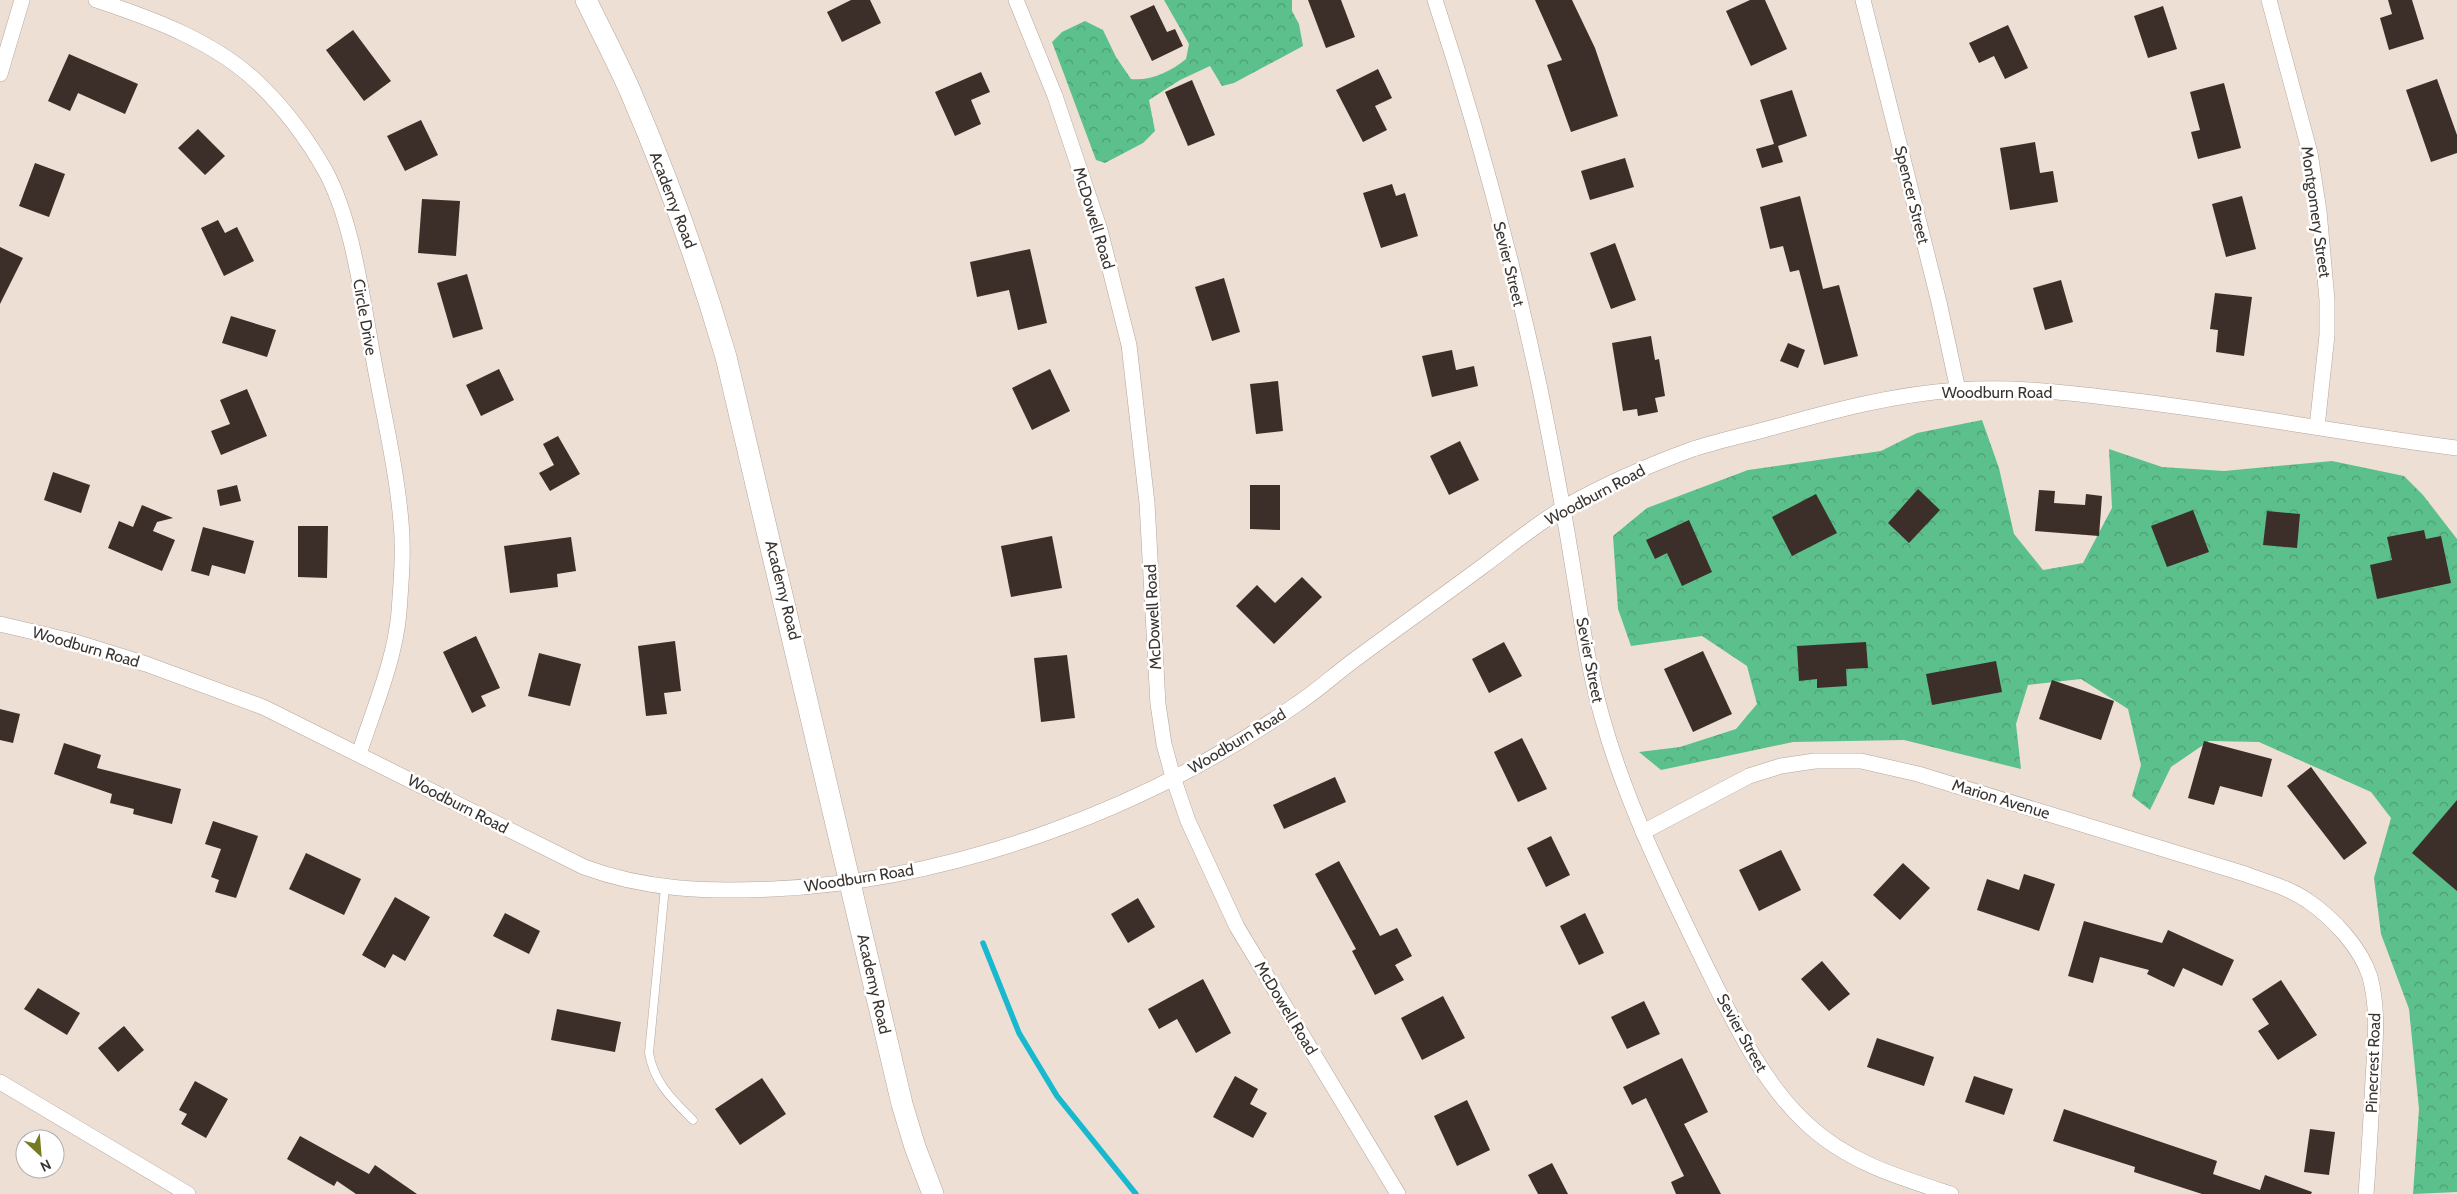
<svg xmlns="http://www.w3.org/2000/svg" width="2457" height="1194" font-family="Cabin,sans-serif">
<defs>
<pattern id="forest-crowns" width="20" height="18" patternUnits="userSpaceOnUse" patternTransform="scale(1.25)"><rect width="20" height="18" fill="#5cc08c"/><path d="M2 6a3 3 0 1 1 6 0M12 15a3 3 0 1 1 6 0" fill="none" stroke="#4d9d73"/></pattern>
</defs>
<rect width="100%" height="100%" fill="#eedfd4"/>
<g fill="url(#forest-crowns)">
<path d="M1164 0H1292V11L1299 24 1303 46 1234 83 1222 86 1210 66 1180 80 1149 100 1155 131 1143 143 1105 163 1096 160 1052 42 1062 32 1085 21 1103 30 1116 57 1131 79C1151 81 1170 72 1186 59L1189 44Z"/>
<path d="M1982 420 1999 468 2014 534 2043 570 2083 563 2112 508 2109 449 2162 467 2224 471 2332 461 2404 476 2423 495 2457 539V1192L2413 1194 2419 1109 2409 1009 2381 934 2374 878 2391 818 2371 792 2259 742 2209 741 2171 767 2150 810 2132 796 2141 765 2128 709 2081 679 2028 685 2016 724 2021 769 1904 740 1793 742 1661 770 1639 752 1680 747 1736 729 1757 704 1747 666 1702 636 1631 646 1618 609 1613 536 1647 508 1748 470 1881 451 1917 433Z"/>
</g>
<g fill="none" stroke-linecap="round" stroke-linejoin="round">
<path stroke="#18b9ce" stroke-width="5.5" d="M983 943 1019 1033 1057 1096 1136 1194"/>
</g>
<g fill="#3c2f29">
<path d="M851 0H870L881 23 842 42 827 12Z"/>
<path d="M1308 0H1341L1355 37 1326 48Z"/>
<path d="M1535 0H1572L1595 48 1618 116 1571 132 1547 65 1562 60Z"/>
<path d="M1750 0H1765L1787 49 1751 66 1726 11Z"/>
<path d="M2388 0H2412L2424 39 2389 50 2380 18 2392 14Z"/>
<path d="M1154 5 1167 32 1175 29 1183 46 1152 61 1130 16Z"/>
<path d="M2163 6 2177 49 2148 58 2134 16Z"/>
<path d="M2008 25 2028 68 2005 79 1994 56 1979 63 1969 43Z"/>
<path d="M353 30 391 81 364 101 326 50Z"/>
<path d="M69 54 138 84 125 114 78 93 70 111 48 101Z"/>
<path d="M1378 69 1392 98 1375 106 1387 130 1363 142 1336 90Z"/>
<path d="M981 72 990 92 971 100 981 124 955 136 935 92Z"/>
<path d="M2437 79 2457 135V153L2431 162 2406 90Z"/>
<path d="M1192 80 1215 135 1188 146 1165 92Z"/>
<path d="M2224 83 2241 148 2198 159 2191 132 2200 130 2190 92Z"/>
<path d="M1792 90 1807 136 1778 146 1783 162 1762 168 1756 149 1774 144 1760 100Z"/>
<path d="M421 120 438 155 405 171 387 136Z"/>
<path d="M198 129 225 156 205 175 178 148Z"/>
<path d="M2035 142 2040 173 2053 171 2058 202 2010 210 2000 148Z"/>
<path d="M1625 158 1634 187 1590 200 1581 171Z"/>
<path d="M35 163 65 174 49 217 19 206Z"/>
<path d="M1392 184 1396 196 1405 193 1418 236 1381 248 1363 193Z"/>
<path d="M1800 196 1823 289 1839 285 1858 356 1824 365 1799 270 1790 272 1783 246 1770 249 1760 207Z"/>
<path d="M2242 196 2256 249 2226 257 2212 204Z"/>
<path d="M422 199 460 201 456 256 418 253Z"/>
<path d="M218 220 225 233 237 227 254 261 224 276 201 228Z"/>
<path d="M1615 243 1636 300 1611 309 1590 253Z"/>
<path d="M0 247 23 258 0 304Z"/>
<path d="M1030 249 1047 323 1018 330 1009 290 977 297 970 262Z"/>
<path d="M467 274 483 329 453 338 437 283Z"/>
<path d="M1224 278 1240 332 1212 341 1195 287Z"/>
<path d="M2061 280 2073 322 2045 330 2033 288Z"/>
<path d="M2215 293 2252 297 2244 356 2216 352 2218 330 2210 329Z"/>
<path d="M231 316 276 330 267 357 222 343Z"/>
<path d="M1651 336 1655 360 1659 359 1665 396 1655 398 1658 412 1638 416 1637 409 1623 411 1612 343Z"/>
<path d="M1788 343 1805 350 1798 368 1780 361Z"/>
<path d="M1452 350 1456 370 1474 366 1478 386 1432 397 1422 356Z"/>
<path d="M499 369 514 400 481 416 466 385Z"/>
<path d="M1050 369 1070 411 1032 430 1012 388Z"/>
<path d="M1278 381 1283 431 1256 434 1250 384Z"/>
<path d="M247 389 267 436 221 455 211 431 230 424 220 400Z"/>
<path d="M558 436 580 474 550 491 539 473 554 465 543 444Z"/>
<path d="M1460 441 1479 480 1449 495 1430 456Z"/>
<path d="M53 472 90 485 81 513 44 500Z"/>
<path d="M237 485 241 501 220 506 217 490Z"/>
<path d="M1250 485H1280V530L1250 529Z"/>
<path d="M1918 489 1940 510 1909 543 1888 523Z"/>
<path d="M2039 490 2055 491 2054 503 2085 505 2086 494 2102 496 2099 536 2035 531Z"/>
<path d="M1816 494 1837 533 1792 556 1772 517Z"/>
<path d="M142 505 173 518 157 522 153 531 175 540 162 571 108 548 119 521 133 527Z"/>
<path d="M2193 510 2209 552 2167 567 2151 526Z"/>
<path d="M2267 511 2300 514 2297 548 2263 545Z"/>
<path d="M1689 520 1712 572 1682 586 1667 553 1655 559 1646 540Z"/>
<path d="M298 526H328L327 578 298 577Z"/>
<path d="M203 527 254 541 245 574 212 565 209 576 191 571Z"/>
<path d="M2424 530 2426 539 2441 536 2451 583 2377 599 2370 565 2392 560 2387 537Z"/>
<path d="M1052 536 1062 588 1011 597 1001 546Z"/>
<path d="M571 537 576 571 557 574 558 587 510 593 504 546Z"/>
<path d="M1302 577 1322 597 1274 644 1236 606 1257 585 1275 603Z"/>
<path d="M476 636 500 688 481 696 486 706 472 713 443 652Z"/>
<path d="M675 641 681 691 664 693 667 714 646 716 638 646Z"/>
<path d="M1504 642 1522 676 1489 693 1472 659Z"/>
<path d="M1866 642 1868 668 1846 669 1847 686 1817 688V679L1799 681 1797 646Z"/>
<path d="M1703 651 1732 714 1693 732 1664 669Z"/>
<path d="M539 653 581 664 570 706 528 696Z"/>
<path d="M1067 655 1075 718 1041 722 1034 658Z"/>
<path d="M1996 661 2002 692 1932 705 1926 674Z"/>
<path d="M2052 680 2114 701 2101 740 2039 719Z"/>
<path d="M0 709 20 714 13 743 0 740Z"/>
<path d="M1522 738 1547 789 1518 802 1494 752Z"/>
<path d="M2204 741 2272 759 2262 797 2220 786 2214 805 2188 798Z"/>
<path d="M64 743 101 755 97 768 181 789 172 824 133 814 134 809 110 803 112 794 54 774Z"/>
<path d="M2311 767 2367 843 2344 860 2287 786Z"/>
<path d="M1335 777 1346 802 1284 829 1273 805Z"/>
<path d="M2457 800V891L2412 853Z"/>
<path d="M213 821 258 836 236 898 215 892 219 880 211 877 221 849 205 844Z"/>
<path d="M1551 836 1570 875 1546 887 1527 848Z"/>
<path d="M1781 850 1801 890 1759 911 1739 870Z"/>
<path d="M306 853 361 879 344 915 289 889Z"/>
<path d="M1339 861 1380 936 1397 928 1412 956 1395 965 1404 980 1375 995 1352 951 1356 949 1315 874Z"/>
<path d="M1903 863 1930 888 1900 920 1873 895Z"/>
<path d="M2024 874 2055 884 2039 931 1977 910 1987 879 2019 890Z"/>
<path d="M395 897 430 917 405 961 393 954 385 968 362 955Z"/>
<path d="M1138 898 1155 927 1128 943 1111 914Z"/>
<path d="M505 913 540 931 529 954 493 936Z"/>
<path d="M1585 913 1604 953 1579 965 1560 926Z"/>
<path d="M2084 921 2162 943 2168 930 2234 960 2222 986 2183 968 2174 987 2147 974 2149 970 2100 957 2093 983 2068 976Z"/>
<path d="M1822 961 1850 994 1829 1011 1801 979Z"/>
<path d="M1203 979 1231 1033 1196 1053 1177 1019 1159 1029 1148 1009Z"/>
<path d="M2281 980 2317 1035 2278 1060 2258 1031 2269 1024 2252 999Z"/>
<path d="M38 988 80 1013 67 1035 24 1009Z"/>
<path d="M1443 996 1465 1038 1422 1060 1401 1018Z"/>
<path d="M1644 1001 1660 1034 1627 1049 1611 1017Z"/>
<path d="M557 1009 621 1022 615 1052 551 1040Z"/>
<path d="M124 1026 144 1050 118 1072 98 1048Z"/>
<path d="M1877 1038 1934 1057 1924 1086 1867 1067Z"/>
<path d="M1682 1058 1708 1112 1684 1124 1721 1194H1676L1671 1182 1684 1176 1646 1098 1632 1105 1623 1087Z"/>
<path d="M1235 1076 1258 1089 1250 1104 1267 1113 1253 1138 1213 1117Z"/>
<path d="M1974 1076 2013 1089 2004 1115 1965 1102Z"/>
<path d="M762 1078 786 1114 740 1145 715 1109Z"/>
<path d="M195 1081 228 1099 206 1138 181 1124 187 1114 179 1110Z"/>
<path d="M1467 1100 1490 1150 1457 1166 1434 1116Z"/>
<path d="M2064 1109 2217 1161 2213 1174 2260 1190 2265 1175 2312 1192 2311 1194H2202L2134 1172 2135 1167 2053 1141Z"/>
<path d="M2310 1129 2335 1132 2329 1175 2304 1172Z"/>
<path d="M300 1136 369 1174 375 1165 417 1194H356L337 1181 334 1186 287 1159Z"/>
<path d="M1552 1163 1568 1194H1538L1528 1175Z"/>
</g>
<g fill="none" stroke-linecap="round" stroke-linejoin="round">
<defs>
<path id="service" d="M665 887 649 1053C654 1083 673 1100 693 1120"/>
<g id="minor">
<path d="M96 0C153 19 214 41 258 83 285 109 308 140 326 172 352 221 361 291 371 345 381 404 396 463 401 522 404 551 401 583 399 612 395 660 374 708 359 754"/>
<path d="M1016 0 1055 96 1100 230 1129 345 1147 503 1158 704 1164 744 1173 777 1188 821 1237 927 1398 1194"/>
<path d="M1435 0C1477 127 1512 258 1540 389 1551 444 1562 500 1571 556 1580 610 1587 664 1602 717 1626 803 1665 882 1704 962 1732 1018 1760 1080 1806 1123 1847 1162 1898 1177 1951 1194"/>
<path d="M1863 0 1939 302 1958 390"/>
<path d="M2269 0 2310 153 2319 211 2327 300V335L2317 427"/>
<path d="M0 74 22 0"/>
<path d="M0 624 72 641 146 664 263 707 584 867C646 890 707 892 773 889 956 880 1147 809 1297 704 1317 691 1334 675 1353 661 1396 629 1440 598 1483 566 1510 546 1536 524 1565 507 1605 484 1649 465 1693 449 1718 441 1745 435 1771 428 1832 411 1894 394 1958 390 2015 386 2072 393 2128 400 2238 413 2347 434 2457 448"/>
<path d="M1643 832 1749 776 1781 766 1815 761H1861L1918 774 2245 874C2266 882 2290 888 2308 901 2333 918 2361 948 2370 977 2379 1011 2375 1045 2373 1080 2371 1118 2369 1156 2366 1194"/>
<path d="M0 1082 188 1194"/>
</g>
<path id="secondary" d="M586 0C601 31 617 61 631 93 668 179 700 268 726 357L902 1104 915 1147 933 1194"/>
</defs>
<use href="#service" stroke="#b4a69c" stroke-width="9"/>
<use href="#minor" stroke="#b4a69c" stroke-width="16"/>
<use href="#secondary" stroke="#b4a69c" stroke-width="22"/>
<use href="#service" stroke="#fff" stroke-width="8"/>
<use href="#minor" stroke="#fff" stroke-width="15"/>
<use href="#secondary" stroke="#fff" stroke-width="21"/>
</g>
<g text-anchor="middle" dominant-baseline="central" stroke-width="5" stroke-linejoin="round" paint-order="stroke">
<g font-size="16" fill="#3b3531" stroke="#fff">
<text transform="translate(1912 195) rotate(76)">Spencer Street</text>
<text transform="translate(673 200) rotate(69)">Academy Road</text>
<text transform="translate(2316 212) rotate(82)">Montgomery Street</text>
<text transform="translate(1094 218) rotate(73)">McDowell Road</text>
<text transform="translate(1509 264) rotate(76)">Sevier Street</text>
<text transform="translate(365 317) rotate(80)">Circle Drive</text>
<text x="1997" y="392">Woodburn Road</text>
<text transform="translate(1595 495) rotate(-28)">Woodburn Road</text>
<text transform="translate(783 590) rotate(76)">Academy Road</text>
<text transform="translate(1153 617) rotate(-93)">McDowell Road</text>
<text transform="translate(86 647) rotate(16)">Woodburn Road</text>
<text transform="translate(1590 660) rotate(79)">Sevier Street</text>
<text transform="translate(1237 741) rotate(-31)">Woodburn Road</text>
<text transform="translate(2001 799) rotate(17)">Marion Avenue</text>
<text transform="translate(458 804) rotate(27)">Woodburn Road</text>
<text transform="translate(859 878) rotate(-9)">Woodburn Road</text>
<text transform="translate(874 984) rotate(77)">Academy Road</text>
<text transform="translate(1286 1008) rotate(59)">McDowell Road</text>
<text transform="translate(1742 1033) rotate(61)">Sevier Street</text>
<text transform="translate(2373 1063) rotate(-88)">Pinecrest Road</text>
</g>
</g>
<g transform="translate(40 1154) rotate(154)"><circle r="24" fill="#ffffff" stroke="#b1aead"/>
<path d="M0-4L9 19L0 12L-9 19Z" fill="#757a23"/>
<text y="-8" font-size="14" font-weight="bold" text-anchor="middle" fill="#3b3531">N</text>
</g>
</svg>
